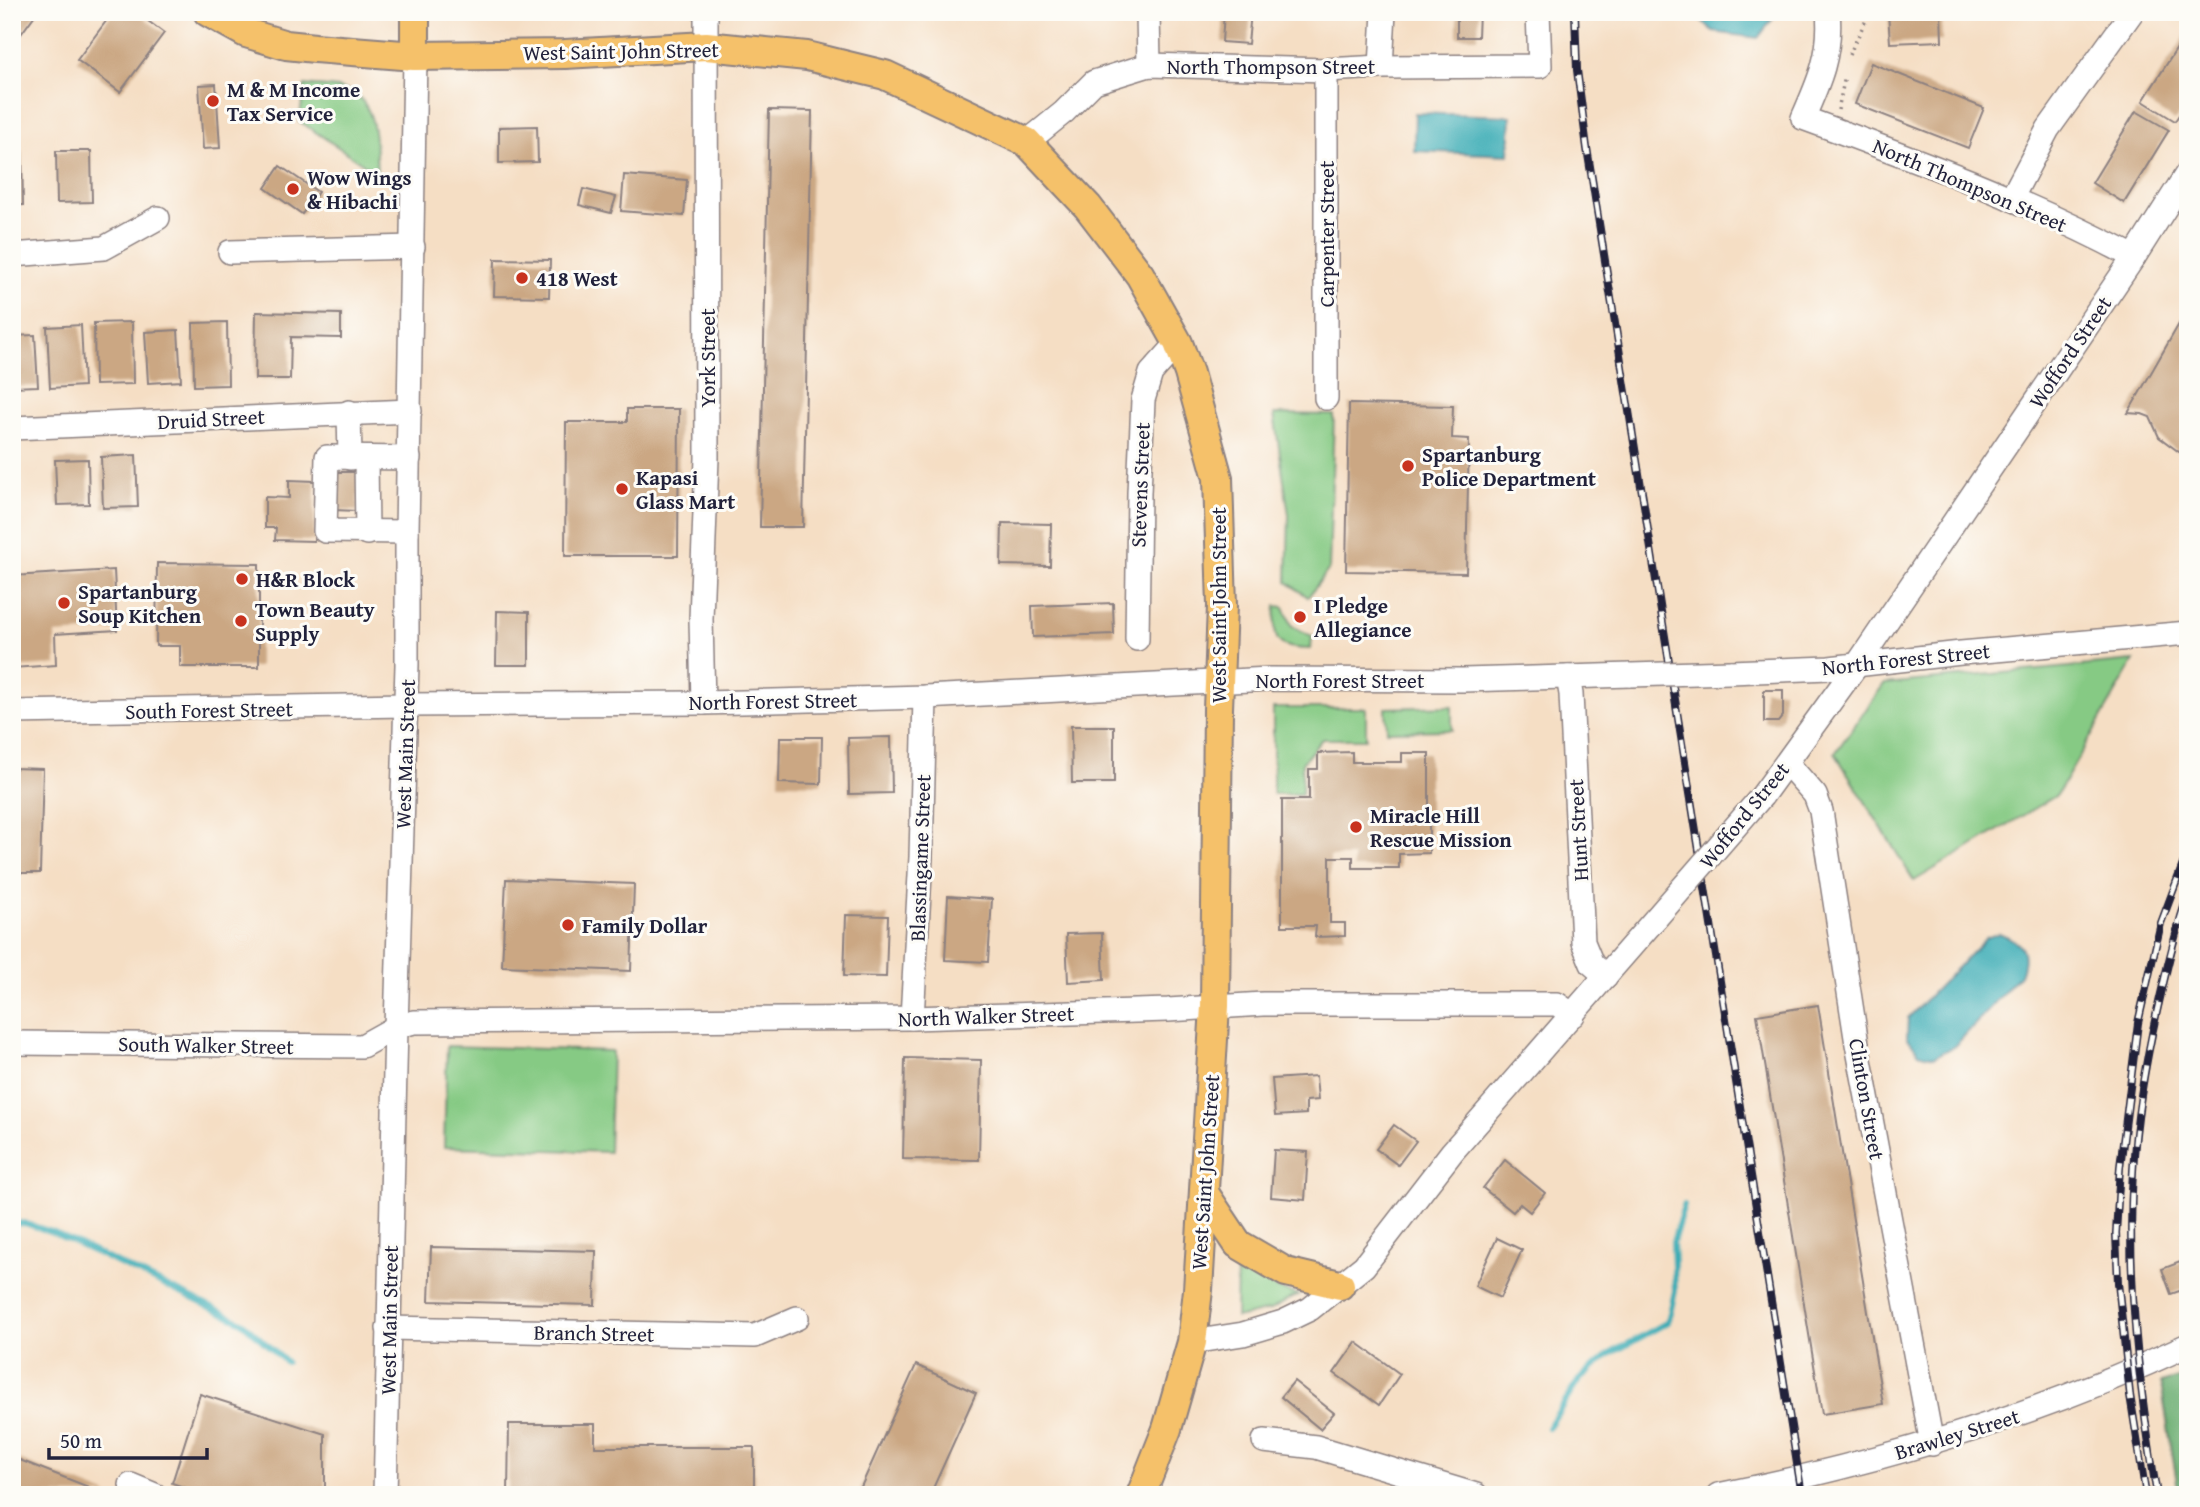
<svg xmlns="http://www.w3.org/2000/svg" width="2200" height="1507" font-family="'Gentium Book Plus',serif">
<rect width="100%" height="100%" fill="#fdfcf7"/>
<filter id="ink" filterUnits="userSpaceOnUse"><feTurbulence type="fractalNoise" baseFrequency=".0143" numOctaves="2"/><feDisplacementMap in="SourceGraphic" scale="14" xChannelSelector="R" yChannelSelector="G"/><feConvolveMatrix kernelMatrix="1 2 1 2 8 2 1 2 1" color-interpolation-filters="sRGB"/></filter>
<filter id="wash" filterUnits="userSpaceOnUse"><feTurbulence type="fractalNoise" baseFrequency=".00686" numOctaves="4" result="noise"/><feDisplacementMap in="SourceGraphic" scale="28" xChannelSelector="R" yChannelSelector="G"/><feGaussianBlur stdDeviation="1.57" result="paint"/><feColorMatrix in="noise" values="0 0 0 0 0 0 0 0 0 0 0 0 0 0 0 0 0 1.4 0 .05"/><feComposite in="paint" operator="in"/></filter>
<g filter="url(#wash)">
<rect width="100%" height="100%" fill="#f5dec4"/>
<g fill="#86ca84" stroke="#547660" stroke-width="2">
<path d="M305 85C318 87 337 86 349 91 379 104 375 148 377 173L299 121Z"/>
<path d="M1274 414 1334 415 1329 569 1308 597 1287 582 1289 515Z"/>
<path d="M1276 606 1284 607 1292 626 1312 636 1311 649C1272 648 1274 641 1276 606Z"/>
<path d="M2134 661 2057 795 1914 881 1835 753 1884 684Z"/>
<path d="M1452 706V730L1387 731 1386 708Z"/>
<path d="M1273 708H1366V739H1322L1302 763V794H1273Z"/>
<path d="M447 1046 612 1051 609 1152 444 1147Z"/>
<path d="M1237 1267 1276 1288 1298 1295 1270 1310 1236 1318Z"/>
</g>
<path fill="#6cae72" stroke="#476856" stroke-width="2" d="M2188 1375V1495H2179L2161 1383Z"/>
<g fill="#3bacb5" stroke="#2e6778" stroke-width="2">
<path d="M1693 12H1778L1758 38 1713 32Z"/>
<path d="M1415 113 1511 116 1509 155 1414 151Z"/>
<path d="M1999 933C2022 942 2029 951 2020 975L1955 1046 1934 1057 1919 1053 1907 1037 1908 1018 1986 938Z"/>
</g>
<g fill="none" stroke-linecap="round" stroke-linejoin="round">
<g stroke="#3bacb5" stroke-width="6">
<path d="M12 1224 24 1223 52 1232 242 1322 286 1362"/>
<path d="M1548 1428 1579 1380 1608 1355 1668 1322 1675 1291 1673 1242 1684 1205"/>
</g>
</g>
<g id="blocks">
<g fill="#cba783">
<path d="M12 12H37L21 34 12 27Z"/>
<path d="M113 12H136L164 33 120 92 77 60Z"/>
<path d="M1224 12H1251L1248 44 1222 42Z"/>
<path d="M1457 12H1479L1478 37H1457Z"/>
<path d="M1888 12H1941L1942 41 1890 43Z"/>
<path d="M2188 31V101L2175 121 2143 101Z"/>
<path d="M1871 63 1984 108 1968 148 1855 104Z"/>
<path d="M216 84 220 148 203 149 199 85Z"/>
<path d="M769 110 812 111 803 527H760Z"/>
<path d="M2136 111 2169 130 2124 203 2092 183Z"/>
<path d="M537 126 538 162 499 163V127Z"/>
<path d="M12 151H22L23 205 12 206Z"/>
<path d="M56 151H91L92 202 57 203Z"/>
<path d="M280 166 318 192 302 214 265 188Z"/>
<path d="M624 175 687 180 684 216 621 211Z"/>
<path d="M583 189 616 197 611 213 579 205Z"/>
<path d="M495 259 550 260 549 297 494 296Z"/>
<path d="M256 312 341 314V338L291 337 290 379H255Z"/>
<path d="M2183 317 2188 319V451L2179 452 2159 437 2150 417 2142 414 2128 413Z"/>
<path d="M132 322 133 384 95 385 94 323Z"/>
<path d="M227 322 228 385 194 386 193 323Z"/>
<path d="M81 325 84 386 50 388 47 327Z"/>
<path d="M178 330 181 381 148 383 145 332Z"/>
<path d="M35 335 38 386 12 387V336Z"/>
<path d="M1349 404 1453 406 1452 438 1469 439 1466 573 1346 571Z"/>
<path d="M627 409H679L678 556H565L566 422H627Z"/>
<path d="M136 455 138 507 103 508 101 457Z"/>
<path d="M88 459 89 504 57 505 55 460Z"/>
<path d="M336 472H359L357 511 334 510Z"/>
<path d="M289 480 315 481 314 541 275 540 276 528H265V497L289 498Z"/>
<path d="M1002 523 1051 524 1050 566 1001 565Z"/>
<path d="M157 563 259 564V667H180V646H156Z"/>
<path d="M114 570 117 630 55 634 56 665 12 668V576Z"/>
<path d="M1113 603 1114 634 1033 637 1032 606Z"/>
<path d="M497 611 529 612V665H496Z"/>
<path d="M1764 690H1783V716L1778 722H1764Z"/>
<path d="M1071 726H1114V783H1072Z"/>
<path d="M780 737H822L821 784 779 783Z"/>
<path d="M891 737 892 793 849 794 848 738Z"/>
<path d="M1352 752V762H1402V753H1429V853L1399 854V868H1353V857H1330V923H1345V936L1315 937 1316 926H1282V800H1309V769H1318V753Z"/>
<path d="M12 768 43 769 40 873H12Z"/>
<path d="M506 879 634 884 631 971 502 966Z"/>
<path d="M948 896 992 899 988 962 945 960Z"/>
<path d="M846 915 888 916 886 977 844 976Z"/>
<path d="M1102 933 1104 980 1068 982 1066 934Z"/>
<path d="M1818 1005 1883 1404 1822 1414 1757 1015Z"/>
<path d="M905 1058 981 1060 979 1160 903 1159Z"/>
<path d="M1316 1076 1318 1100 1306 1101V1114L1275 1116 1272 1079Z"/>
<path d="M1394 1125 1416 1141 1398 1165 1376 1149Z"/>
<path d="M1274 1150 1308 1152 1305 1200 1271 1197Z"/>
<path d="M1505 1160 1545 1193 1530 1212 1520 1204 1513 1212 1483 1188Z"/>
<path d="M1497 1238 1522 1250 1500 1298 1475 1286Z"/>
<path d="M431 1247 596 1251 595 1305 429 1301Z"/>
<path d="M2188 1259V1288L2171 1294 2162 1269Z"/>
<path d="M1356 1342 1400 1374 1379 1405 1334 1373Z"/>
<path d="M916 1365 976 1393 930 1495H872L860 1489Z"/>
<path d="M1294 1381 1334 1413 1320 1429 1281 1397Z"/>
<path d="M200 1394 325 1434V1495H206L172 1483Z"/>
<path d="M509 1424H595V1447H754V1495H508Z"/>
<path d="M12 1457 109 1495H12Z"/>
</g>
</g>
</g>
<g filter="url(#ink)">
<use href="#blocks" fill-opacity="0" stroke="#8c8080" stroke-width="2"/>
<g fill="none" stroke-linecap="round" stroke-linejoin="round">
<defs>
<g id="minor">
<path d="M1148 12 1149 65"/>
<path d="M1828 12C1832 53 1819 82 1803 118 1915 159 2029 201 2134 257"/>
<path d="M1381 67 1384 12"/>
<path d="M1326 70V398"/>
<path d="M1027 142 1064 112 1094 82 1149 65 1326 70 1381 67 1540 66 1538 12"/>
<path d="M2011 199 2048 129 2132 12"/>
<path d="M230 252 413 247"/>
<path d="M12 255 104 248 158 218"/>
<path d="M349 412 350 458"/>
<path d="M12 428 410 411"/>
<path d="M366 458 367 533"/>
<path d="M407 532 325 531 327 457 409 458"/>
<path d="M1137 639 1139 493 1143 400 1151 373 1178 343"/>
<path d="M1730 672 1829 668 1961 653 2188 633"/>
<path d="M1568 677 1571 694 1583 942 1592 964 1606 976"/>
<path d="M703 703 701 619 707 458 706 12"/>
<path d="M12 712 406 705 703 703 925 697 1269 679 1463 680 1631 675"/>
<path d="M1787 763 1815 795 1821 811 1857 1044 1932 1444"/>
<path d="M1762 796 1857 665 2134 257 2188 172"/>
<path d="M912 1018 921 857 925 697"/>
<path d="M12 1043 362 1046 396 1027 414 1022 912 1018 1168 1010 1263 1004H1557L1573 1015"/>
<path d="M388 1328 755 1336 797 1318"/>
<path d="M1192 1342 1243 1334 1283 1322 1310 1309 1364 1266 1452 1152 1657 917"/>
<path d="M1264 1441 1316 1447 1476 1495"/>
<path d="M131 1485 155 1495"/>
<path d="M385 1495 396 1027 407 665V532L415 56"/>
<path d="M1718 1495C1880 1463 2038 1415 2188 1345"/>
</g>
<g id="major">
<path d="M208 12 246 33 286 45 315 48 415 56 565 54 706 46 807 56 885 75 1027 142 1088 207 1140 275 1178 343 1189 373 1218 478 1222 606 1218 709 1215 1006 1198 1290 1192 1342 1167 1429 1141 1495"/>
<path d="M415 12V56"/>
<path d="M1204 1193 1238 1244 1286 1272 1340 1285"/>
</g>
</defs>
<use href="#minor" stroke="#8c8080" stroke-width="26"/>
<use href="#major" stroke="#8c8080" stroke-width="32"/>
<g stroke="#8c8080" stroke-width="3.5" stroke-dasharray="2 5" stroke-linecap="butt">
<path d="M1849 55 1866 20 1865 12"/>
<path d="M1838 110 1845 76"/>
</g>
<use href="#minor" stroke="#fff" stroke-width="23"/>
<use href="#major" stroke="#f5c16b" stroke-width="28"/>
<defs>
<g id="rail">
<path d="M1575 12 1577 70 1587 148 1802 1495"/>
<path d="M2146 1495 2130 1395 2118 1283 2116 1233 2120 1167 2138 1023 2161 923 2188 851"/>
<path d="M2157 1495C2139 1388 2126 1279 2133 1171 2136 1113 2147 1054 2160 998 2168 963 2176 929 2188 895"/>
</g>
</defs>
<use href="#rail" stroke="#22223b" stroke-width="8"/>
<use href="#rail" stroke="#fdfcf7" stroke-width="5" stroke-dasharray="16" stroke-linecap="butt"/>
<defs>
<g id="minor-bridge">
<path d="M1631 675 1730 672"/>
<path d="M1657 917 1762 796"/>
</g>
</defs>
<use href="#minor-bridge" stroke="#8c8080" stroke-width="26" stroke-linecap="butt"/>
<use href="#minor-bridge" stroke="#fff" stroke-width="23"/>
</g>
</g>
<g fill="#c8321e" stroke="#fdfcf7" stroke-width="2.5">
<circle cx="213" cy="101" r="7"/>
<circle cx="293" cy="189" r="7"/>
<circle cx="522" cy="278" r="7"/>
<circle cx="1408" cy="466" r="7"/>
<circle cx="622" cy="489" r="7"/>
<circle cx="242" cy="579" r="7"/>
<circle cx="64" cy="603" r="7"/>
<circle cx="1300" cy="617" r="7"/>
<circle cx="241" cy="621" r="7"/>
<circle cx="1356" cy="827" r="7"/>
<circle cx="568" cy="925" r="7"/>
</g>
<g text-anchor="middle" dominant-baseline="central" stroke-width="6" stroke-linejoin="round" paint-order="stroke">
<g font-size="21" fill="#22223b" stroke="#fdfcf7">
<text transform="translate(621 51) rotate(-1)">West Saint John Street</text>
<text x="1271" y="66">North Thompson Street</text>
<text transform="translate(1970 185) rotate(23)">North Thompson Street</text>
<text transform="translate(1326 234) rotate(-90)">Carpenter Street</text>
<text transform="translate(2070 352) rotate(-56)">Wofford Street</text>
<text transform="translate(707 358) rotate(-90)">York Street</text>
<text transform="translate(211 419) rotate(-3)">Druid Street</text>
<text transform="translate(1140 485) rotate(-88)">Stevens Street</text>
<text transform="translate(1218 605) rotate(-90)">West Saint John Street</text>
<text transform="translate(1906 659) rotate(-6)">North Forest Street</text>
<text x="1340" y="680">North Forest Street</text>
<text transform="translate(773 701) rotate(-1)">North Forest Street</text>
<text transform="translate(209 710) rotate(-1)">South Forest Street</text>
<text transform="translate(405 754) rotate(-88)">West Main Street</text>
<text transform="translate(1744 815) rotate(-51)">Wofford Street</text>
<text transform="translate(1578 830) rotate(-93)">Hunt Street</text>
<text transform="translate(920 858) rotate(-88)">Blassingame Street</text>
<text transform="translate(986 1016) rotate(-2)">North Walker Street</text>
<text transform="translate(206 1045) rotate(1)">South Walker Street</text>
<text transform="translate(1867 1099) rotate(80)">Clinton Street</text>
<text transform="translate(1205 1172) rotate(-86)">West Saint John Street</text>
<text transform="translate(389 1320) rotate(-89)">West Main Street</text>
<text transform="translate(594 1333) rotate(1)">Branch Street</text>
<text transform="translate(1957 1434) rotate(-17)">Brawley Street</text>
</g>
<g font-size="21" font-weight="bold" fill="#22223b" stroke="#fdfcf7" text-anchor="start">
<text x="227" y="89">M &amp; M Income<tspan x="227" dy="24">Tax Service</tspan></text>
<text x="307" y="177">Wow Wings<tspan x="307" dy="24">&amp; Hibachi</tspan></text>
<text x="536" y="278">418 West</text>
<text x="1422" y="454">Spartanburg<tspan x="1422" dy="24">Police Department</tspan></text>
<text x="636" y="477">Kapasi<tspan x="636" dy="24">Glass Mart</tspan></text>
<text x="256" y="579">H&amp;R Block</text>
<text x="78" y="591">Spartanburg<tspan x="78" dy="24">Soup Kitchen</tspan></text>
<text x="1314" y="605">I Pledge<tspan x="1314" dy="24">Allegiance</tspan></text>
<text x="255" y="609">Town Beauty<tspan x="255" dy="24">Supply</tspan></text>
<text x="1370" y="815">Miracle Hill<tspan x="1370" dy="24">Rescue Mission</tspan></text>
<text x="582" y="925">Family Dollar</text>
</g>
</g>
<rect width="2200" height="1507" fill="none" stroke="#fdfcf7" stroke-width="42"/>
<path d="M49 1448v10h158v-10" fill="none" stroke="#22223b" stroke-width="3.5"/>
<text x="60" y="1448" font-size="21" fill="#22223b" stroke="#fdfcf7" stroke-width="5" paint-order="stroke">50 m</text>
</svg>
